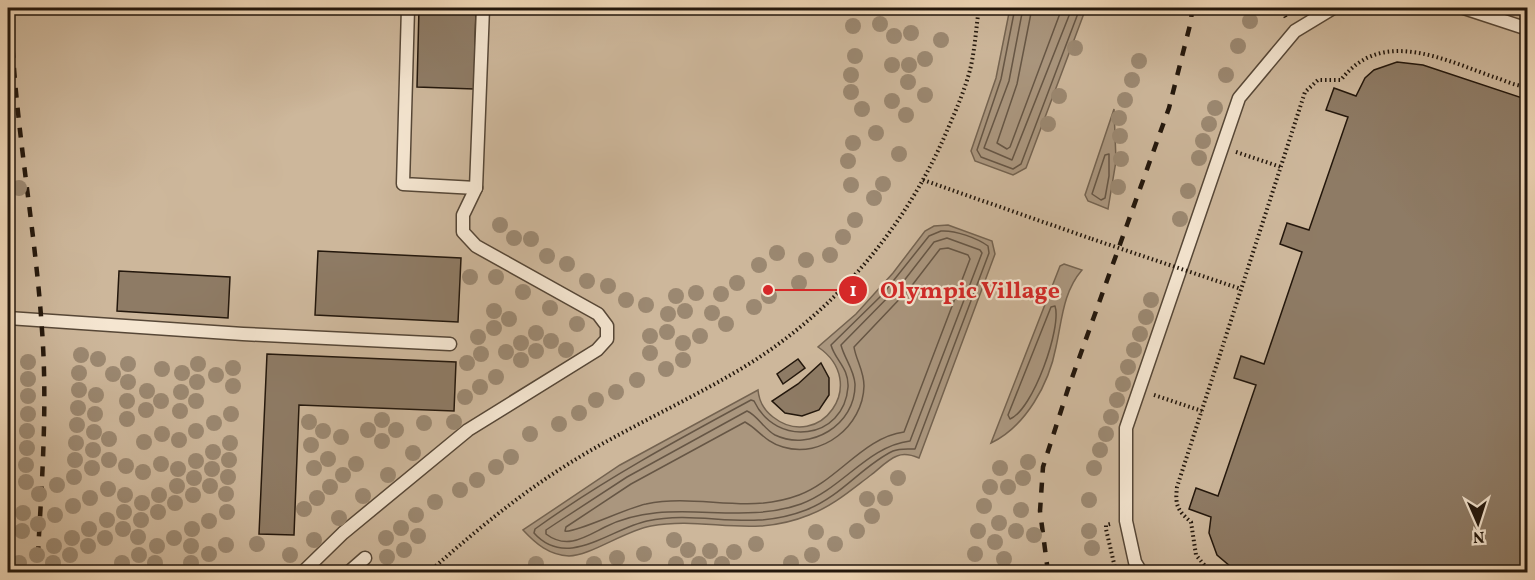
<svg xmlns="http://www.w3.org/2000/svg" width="1535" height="580" font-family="Vollkorn,serif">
<rect width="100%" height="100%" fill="#f0d8b8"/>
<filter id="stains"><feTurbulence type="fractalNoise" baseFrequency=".00333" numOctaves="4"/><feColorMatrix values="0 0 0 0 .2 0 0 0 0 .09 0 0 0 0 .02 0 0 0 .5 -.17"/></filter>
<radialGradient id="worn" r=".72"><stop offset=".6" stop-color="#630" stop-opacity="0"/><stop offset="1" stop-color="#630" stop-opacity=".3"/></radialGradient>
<rect fill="#cdb79b" stroke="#786754" stroke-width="1.5" x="8" y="8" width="1519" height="564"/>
<g fill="#aa967e" stroke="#746350" stroke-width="1.5">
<path d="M1010 8H1086L1026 168 1013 175 975 161 971 151 996 78Z"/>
<path d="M1114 109 1116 161 1108 209 1088 201 1085 195Z"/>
<path d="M948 225 992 241 995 254 919 458C912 455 904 453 897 456 887 460 879 469 871 475 851 490 833 506 809 515 750 539 707 516 651 526 624 531 590 556 569 556 549 555 536 544 523 530L620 465 758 390C759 401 765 411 773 417 819 453 871 383 818 347L856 314 893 273 925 231 934 226Z"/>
<path d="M1064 264 1082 270C1063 292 1062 320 1056 347 1049 384 1026 426 991 443L1060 266Z"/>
</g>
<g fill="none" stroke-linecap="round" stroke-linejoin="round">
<g stroke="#665645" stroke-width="1.5">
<path d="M1015 8 1001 79 977 150 981 157 1013 169 1021 164 1080 8"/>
<path d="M1023 8 1009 81 984 148 1012 160 1072 8"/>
<path d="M1032 8 1017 84 997 143 1007 149 1010 147 1062 8"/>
<path d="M1109 154V176L1105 198 1101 200 1092 194 1105 155Z"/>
<path d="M941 231C955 230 977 238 988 246L989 253 915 449C908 449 900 448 893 451 863 465 842 496 806 510 747 533 702 509 647 521 610 529 567 570 534 533L535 529C603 480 677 440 751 400L754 401C776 448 844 440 848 387 849 368 835 360 831 345L882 295 929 236Z"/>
<path d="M947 238 980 250 982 253 910 441C868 446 842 489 801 504 736 527 668 495 605 527 585 537 567 550 546 534V530L555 524 627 477 747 411C757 415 764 429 775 435 810 452 856 425 855 384 854 369 844 358 841 345L903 282 934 242Z"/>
<path d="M948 248 968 255 970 259 904 432C864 437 837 481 799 495 746 515 698 493 646 504 629 507 573 534 565 531L566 527 631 484 745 422C758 429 765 442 783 447 822 459 863 426 864 386 864 371 856 360 854 347L910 288 940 249Z"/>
<path d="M1055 306C1062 327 1033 410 1010 419L1008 415 1051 307Z"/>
</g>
</g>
<g fill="#8e7b65" stroke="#23170c" stroke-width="1.5">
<path d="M419 8H476L474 89 417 87Z"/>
<path d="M1397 62 1423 65 1528 100V572H1237L1217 555 1209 533 1211 517 1189 509 1196 488 1218 496 1256 385 1234 378 1241 356 1264 364 1302 252 1280 244 1287 223 1309 230 1348 117 1326 110 1334 88 1356 96 1365 78 1374 70Z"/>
<path d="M318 251 461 258 458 322 315 315Z"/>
<path d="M119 271 230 277 228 318 117 311Z"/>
<path d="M267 354 456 362 454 411 299 405 294 535 259 534Z"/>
<path d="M798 359 805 368 783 384 777 374Z"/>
<path d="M821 363 829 378V395L819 410 802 416 785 413 772 401 798 384Z"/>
</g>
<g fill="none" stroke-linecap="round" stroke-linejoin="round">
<defs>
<g id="service">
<path d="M408 8 403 184 476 188"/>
<path d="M1464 8 1528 29"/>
<path d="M8 318 243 334 450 344"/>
<path d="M303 572 343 533 468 430 597 350 607 339V326L598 314 476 246 463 232V215L476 188 483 8"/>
<path d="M349 572 365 558"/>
<path d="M1141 572 1135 562 1126 521V428L1239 98 1295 31 1333 8"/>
</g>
</defs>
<use href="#service" stroke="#564737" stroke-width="15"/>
<g stroke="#23170c" stroke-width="4" stroke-dasharray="1.5 3" stroke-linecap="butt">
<path d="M1281 8 1286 18"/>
<path d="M1236 152 1281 167"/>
<path d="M923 180 1092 239"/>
<path d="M1154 395 1202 411"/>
<path d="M1110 524 1106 525V529L1116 572"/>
<path d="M429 572C474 532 521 493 573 461 628 427 688 401 744 367 836 311 908 225 949 126 957 108 965 89 970 70 975 50 976 28 979 8"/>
<path d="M1210 572 1196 555 1191 522C1177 510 1175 505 1177 487L1305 92 1318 80H1341C1382 26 1446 61 1497 78 1506 81 1518 87 1528 86"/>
</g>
<use href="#service" stroke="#f5e6d1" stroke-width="12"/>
<g stroke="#23170c" stroke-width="4.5" stroke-dasharray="10 10" stroke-linecap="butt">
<path d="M11 8C13 116 35 223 42 330 48 411 41 492 37 572"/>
<path d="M1048 572 1040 511 1043 467 1068 389 1169 108 1191 21 1192 8"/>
</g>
<path stroke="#23170c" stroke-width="4" stroke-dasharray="1.5 3" stroke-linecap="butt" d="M1092 239 1241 289"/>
</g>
<g fill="#9b8871">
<circle cx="1250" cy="21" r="8"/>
<circle cx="880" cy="24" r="8"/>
<circle cx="853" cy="26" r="8"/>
<circle cx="911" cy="33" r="8"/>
<circle cx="894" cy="36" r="8"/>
<circle cx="941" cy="40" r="8"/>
<circle cx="1238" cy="46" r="8"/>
<circle cx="1075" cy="48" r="8"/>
<circle cx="855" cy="56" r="8"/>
<circle cx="925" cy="59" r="8"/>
<circle cx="1139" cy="61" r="8"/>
<circle cx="892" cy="65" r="8"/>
<circle cx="909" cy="65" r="8"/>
<circle cx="851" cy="75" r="8"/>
<circle cx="1226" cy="75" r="8"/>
<circle cx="1132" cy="80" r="8"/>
<circle cx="908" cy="82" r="8"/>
<circle cx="851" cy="92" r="8"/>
<circle cx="925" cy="95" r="8"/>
<circle cx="1059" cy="96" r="8"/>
<circle cx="1125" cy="100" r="8"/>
<circle cx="892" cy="101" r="8"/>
<circle cx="1215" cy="108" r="8"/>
<circle cx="862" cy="109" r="8"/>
<circle cx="906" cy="115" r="8"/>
<circle cx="1119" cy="118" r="8"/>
<circle cx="1048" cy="124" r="8"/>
<circle cx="1209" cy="124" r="8"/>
<circle cx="876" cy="133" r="8"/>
<circle cx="1120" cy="136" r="8"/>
<circle cx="1203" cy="141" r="8"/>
<circle cx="853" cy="143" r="8"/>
<circle cx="899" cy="154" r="8"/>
<circle cx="1199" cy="158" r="8"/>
<circle cx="1121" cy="159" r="8"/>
<circle cx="848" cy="161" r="8"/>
<circle cx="883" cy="184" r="8"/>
<circle cx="851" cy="185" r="8"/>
<circle cx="1118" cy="187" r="8"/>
<circle cx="19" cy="188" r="8"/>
<circle cx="1188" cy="191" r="8"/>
<circle cx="874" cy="198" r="8"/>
<circle cx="1180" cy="219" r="8"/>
<circle cx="855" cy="220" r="8"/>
<circle cx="500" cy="225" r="8"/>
<circle cx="843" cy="237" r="8"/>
<circle cx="514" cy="238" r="8"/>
<circle cx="531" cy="239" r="8"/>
<circle cx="777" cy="253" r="8"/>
<circle cx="830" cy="255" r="8"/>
<circle cx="547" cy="256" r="8"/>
<circle cx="806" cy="260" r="8"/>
<circle cx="567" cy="264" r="8"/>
<circle cx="759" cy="265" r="8"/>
<circle cx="470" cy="277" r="8"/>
<circle cx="496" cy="277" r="8"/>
<circle cx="587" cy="281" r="8"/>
<circle cx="737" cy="283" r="8"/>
<circle cx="799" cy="283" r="8"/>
<circle cx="608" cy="286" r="8"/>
<circle cx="523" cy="292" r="8"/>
<circle cx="696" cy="293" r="8"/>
<circle cx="721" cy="294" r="8"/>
<circle cx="676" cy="296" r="8"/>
<circle cx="769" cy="296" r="8"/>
<circle cx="626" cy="300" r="8"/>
<circle cx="1151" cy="300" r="8"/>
<circle cx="646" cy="305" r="8"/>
<circle cx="754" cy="307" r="8"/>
<circle cx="550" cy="308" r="8"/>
<circle cx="494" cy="311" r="8"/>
<circle cx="685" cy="311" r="8"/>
<circle cx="712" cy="313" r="8"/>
<circle cx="668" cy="314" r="8"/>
<circle cx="1146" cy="317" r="8"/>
<circle cx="509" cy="319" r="8"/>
<circle cx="577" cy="324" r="8"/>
<circle cx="726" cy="324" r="8"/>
<circle cx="494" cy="328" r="8"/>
<circle cx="667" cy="332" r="8"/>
<circle cx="536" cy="333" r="8"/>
<circle cx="1140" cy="334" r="8"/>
<circle cx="650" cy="336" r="8"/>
<circle cx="700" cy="336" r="8"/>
<circle cx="478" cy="337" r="8"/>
<circle cx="551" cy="341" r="8"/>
<circle cx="521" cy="343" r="8"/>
<circle cx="683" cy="343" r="8"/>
<circle cx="566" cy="350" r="8"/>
<circle cx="1134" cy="350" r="8"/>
<circle cx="536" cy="351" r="8"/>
<circle cx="506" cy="352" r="8"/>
<circle cx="650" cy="353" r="8"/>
<circle cx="481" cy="354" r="8"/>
<circle cx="81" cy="355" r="8"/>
<circle cx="98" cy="359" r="8"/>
<circle cx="521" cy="360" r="8"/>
<circle cx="683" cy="360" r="8"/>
<circle cx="28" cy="362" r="8"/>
<circle cx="467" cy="363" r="8"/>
<circle cx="128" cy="364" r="8"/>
<circle cx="198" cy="364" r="8"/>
<circle cx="1128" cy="367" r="8"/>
<circle cx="233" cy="368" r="8"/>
<circle cx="162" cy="369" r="8"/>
<circle cx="666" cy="369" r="8"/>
<circle cx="79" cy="373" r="8"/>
<circle cx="182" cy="373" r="8"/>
<circle cx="113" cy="374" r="8"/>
<circle cx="216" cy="375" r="8"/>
<circle cx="496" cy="377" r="8"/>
<circle cx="28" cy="379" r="8"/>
<circle cx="637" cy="380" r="8"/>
<circle cx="128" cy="382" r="8"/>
<circle cx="197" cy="382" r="8"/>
<circle cx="1123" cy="384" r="8"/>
<circle cx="233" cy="386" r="8"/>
<circle cx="480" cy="387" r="8"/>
<circle cx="79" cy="390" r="8"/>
<circle cx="147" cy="391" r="8"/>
<circle cx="181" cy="392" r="8"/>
<circle cx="616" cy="392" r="8"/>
<circle cx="96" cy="395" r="8"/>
<circle cx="28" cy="396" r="8"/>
<circle cx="465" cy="397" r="8"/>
<circle cx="596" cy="400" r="8"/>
<circle cx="1117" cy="400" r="8"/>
<circle cx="127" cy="401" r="8"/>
<circle cx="161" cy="401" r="8"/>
<circle cx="196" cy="401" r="8"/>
<circle cx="78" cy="408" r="8"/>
<circle cx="146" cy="410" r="8"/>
<circle cx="180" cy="411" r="8"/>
<circle cx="579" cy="413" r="8"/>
<circle cx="28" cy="414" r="8"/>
<circle cx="95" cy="414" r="8"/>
<circle cx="231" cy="414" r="8"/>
<circle cx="1111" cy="417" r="8"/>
<circle cx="127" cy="419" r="8"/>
<circle cx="382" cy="420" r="8"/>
<circle cx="309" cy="422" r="8"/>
<circle cx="454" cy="422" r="8"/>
<circle cx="214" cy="423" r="8"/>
<circle cx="424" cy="423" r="8"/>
<circle cx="559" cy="424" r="8"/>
<circle cx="77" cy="425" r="8"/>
<circle cx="368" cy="430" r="8"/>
<circle cx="396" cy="430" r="8"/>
<circle cx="27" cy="431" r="8"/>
<circle cx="196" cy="431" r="8"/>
<circle cx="323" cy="431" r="8"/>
<circle cx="94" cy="432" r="8"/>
<circle cx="162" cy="434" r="8"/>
<circle cx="530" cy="434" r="8"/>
<circle cx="1106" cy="434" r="8"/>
<circle cx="341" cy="437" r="8"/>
<circle cx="109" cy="439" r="8"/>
<circle cx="179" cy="440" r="8"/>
<circle cx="382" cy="441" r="8"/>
<circle cx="144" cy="442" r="8"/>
<circle cx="76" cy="443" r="8"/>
<circle cx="230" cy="443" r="8"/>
<circle cx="311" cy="445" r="8"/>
<circle cx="27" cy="448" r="8"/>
<circle cx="93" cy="450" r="8"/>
<circle cx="1100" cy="450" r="8"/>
<circle cx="213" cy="452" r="8"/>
<circle cx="413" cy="453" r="8"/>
<circle cx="511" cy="457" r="8"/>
<circle cx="328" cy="459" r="8"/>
<circle cx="75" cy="460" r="8"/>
<circle cx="109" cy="460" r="8"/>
<circle cx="229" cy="460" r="8"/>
<circle cx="196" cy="461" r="8"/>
<circle cx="1028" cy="462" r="8"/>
<circle cx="161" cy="464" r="8"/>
<circle cx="356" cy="464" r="8"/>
<circle cx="26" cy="465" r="8"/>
<circle cx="126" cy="466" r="8"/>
<circle cx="496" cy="467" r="8"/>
<circle cx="92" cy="468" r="8"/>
<circle cx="314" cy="468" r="8"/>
<circle cx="1000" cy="468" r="8"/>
<circle cx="1094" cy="468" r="8"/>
<circle cx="178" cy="469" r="8"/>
<circle cx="212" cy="469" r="8"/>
<circle cx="143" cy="472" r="8"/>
<circle cx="343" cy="475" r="8"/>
<circle cx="388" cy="475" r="8"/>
<circle cx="74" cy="477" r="8"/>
<circle cx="228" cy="477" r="8"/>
<circle cx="194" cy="478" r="8"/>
<circle cx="898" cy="478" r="8"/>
<circle cx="1023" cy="478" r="8"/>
<circle cx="477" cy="480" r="8"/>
<circle cx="26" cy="482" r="8"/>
<circle cx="57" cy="485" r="8"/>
<circle cx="177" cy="486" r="8"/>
<circle cx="210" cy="486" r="8"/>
<circle cx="330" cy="487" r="8"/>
<circle cx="990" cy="487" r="8"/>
<circle cx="1008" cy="487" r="8"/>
<circle cx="108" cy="489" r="8"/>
<circle cx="460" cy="490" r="8"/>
<circle cx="39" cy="494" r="8"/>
<circle cx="226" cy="494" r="8"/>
<circle cx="125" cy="495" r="8"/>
<circle cx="159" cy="495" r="8"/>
<circle cx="193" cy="495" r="8"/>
<circle cx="363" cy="496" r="8"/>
<circle cx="90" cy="498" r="8"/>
<circle cx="317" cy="498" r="8"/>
<circle cx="885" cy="498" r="8"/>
<circle cx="867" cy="499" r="8"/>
<circle cx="1089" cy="500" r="8"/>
<circle cx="435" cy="502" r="8"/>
<circle cx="142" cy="503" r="8"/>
<circle cx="175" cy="503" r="8"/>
<circle cx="73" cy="506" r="8"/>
<circle cx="984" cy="506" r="8"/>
<circle cx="304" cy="509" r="8"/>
<circle cx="1021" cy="510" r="8"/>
<circle cx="124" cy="512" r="8"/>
<circle cx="158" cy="512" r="8"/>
<circle cx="227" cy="512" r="8"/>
<circle cx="23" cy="513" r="8"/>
<circle cx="55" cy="515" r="8"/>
<circle cx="416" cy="515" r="8"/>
<circle cx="872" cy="516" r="8"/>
<circle cx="339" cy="518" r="8"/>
<circle cx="107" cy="520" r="8"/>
<circle cx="141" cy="520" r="8"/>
<circle cx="209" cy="521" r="8"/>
<circle cx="999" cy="523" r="8"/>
<circle cx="38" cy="524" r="8"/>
<circle cx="401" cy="528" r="8"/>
<circle cx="89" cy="529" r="8"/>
<circle cx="123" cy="529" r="8"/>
<circle cx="192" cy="529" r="8"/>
<circle cx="22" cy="531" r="8"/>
<circle cx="857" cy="531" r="8"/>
<circle cx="978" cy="531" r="8"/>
<circle cx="1016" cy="531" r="8"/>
<circle cx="1089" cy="531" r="8"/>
<circle cx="816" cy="532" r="8"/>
<circle cx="1034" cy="535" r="8"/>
<circle cx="418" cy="536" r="8"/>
<circle cx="138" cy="537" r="8"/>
<circle cx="72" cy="538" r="8"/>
<circle cx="105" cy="538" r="8"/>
<circle cx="174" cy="538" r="8"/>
<circle cx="386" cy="538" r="8"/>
<circle cx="314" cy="540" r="8"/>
<circle cx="674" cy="540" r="8"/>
<circle cx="995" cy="542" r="8"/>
<circle cx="257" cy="544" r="8"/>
<circle cx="756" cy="544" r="8"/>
<circle cx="835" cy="544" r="8"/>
<circle cx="226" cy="545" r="8"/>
<circle cx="54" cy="546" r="8"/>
<circle cx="88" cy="546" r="8"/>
<circle cx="157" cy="546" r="8"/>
<circle cx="191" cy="546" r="8"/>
<circle cx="1092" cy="548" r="8"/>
<circle cx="404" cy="550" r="8"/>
<circle cx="688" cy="550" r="8"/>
<circle cx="710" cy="551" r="8"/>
<circle cx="734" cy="552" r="8"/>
<circle cx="209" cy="554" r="8"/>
<circle cx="644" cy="554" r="8"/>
<circle cx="975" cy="554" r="8"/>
<circle cx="37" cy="555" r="8"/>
<circle cx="70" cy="555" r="8"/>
<circle cx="139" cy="555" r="8"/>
<circle cx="290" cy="555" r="8"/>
<circle cx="812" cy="555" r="8"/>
<circle cx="387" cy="557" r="8"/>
<circle cx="617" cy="558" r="8"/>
<circle cx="1004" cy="559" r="8"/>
<circle cx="19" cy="563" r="8"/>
<circle cx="53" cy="563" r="8"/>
<circle cx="122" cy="563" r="8"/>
<circle cx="155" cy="563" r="8"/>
<circle cx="191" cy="563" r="8"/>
<circle cx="791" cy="563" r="8"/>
<circle cx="536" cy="564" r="8"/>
<circle cx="594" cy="564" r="8"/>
<circle cx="676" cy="564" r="8"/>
<circle cx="699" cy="564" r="8"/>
<circle cx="722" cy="564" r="8"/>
</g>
<path fill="none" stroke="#d62828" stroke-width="2" d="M768 290L853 290"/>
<g fill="#d62828" stroke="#f5e6d1" stroke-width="2">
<circle cx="768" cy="290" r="6"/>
<circle cx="853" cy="290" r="15"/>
</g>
<g font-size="18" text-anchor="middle" font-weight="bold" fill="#fff">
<text x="853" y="296">1</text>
</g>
<g font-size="24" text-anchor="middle" font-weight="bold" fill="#d62828" stroke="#f5e6d1" stroke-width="4.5" stroke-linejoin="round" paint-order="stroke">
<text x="970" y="298">Olympic Village</text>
</g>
<rect width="1535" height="580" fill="none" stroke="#f0d8b8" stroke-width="30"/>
<rect x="9" y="9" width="1517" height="562" fill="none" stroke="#23170c" stroke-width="3"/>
<rect x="15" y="15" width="1505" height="550" fill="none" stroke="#23170c" stroke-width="1.5"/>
<g transform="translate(1478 523) rotate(177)" stroke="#f5e6d1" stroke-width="4.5" paint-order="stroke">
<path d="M0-4.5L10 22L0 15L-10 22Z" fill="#23170c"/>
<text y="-9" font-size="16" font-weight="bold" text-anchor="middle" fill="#23170c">N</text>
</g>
<rect width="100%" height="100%" filter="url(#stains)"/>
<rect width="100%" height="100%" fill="url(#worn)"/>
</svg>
